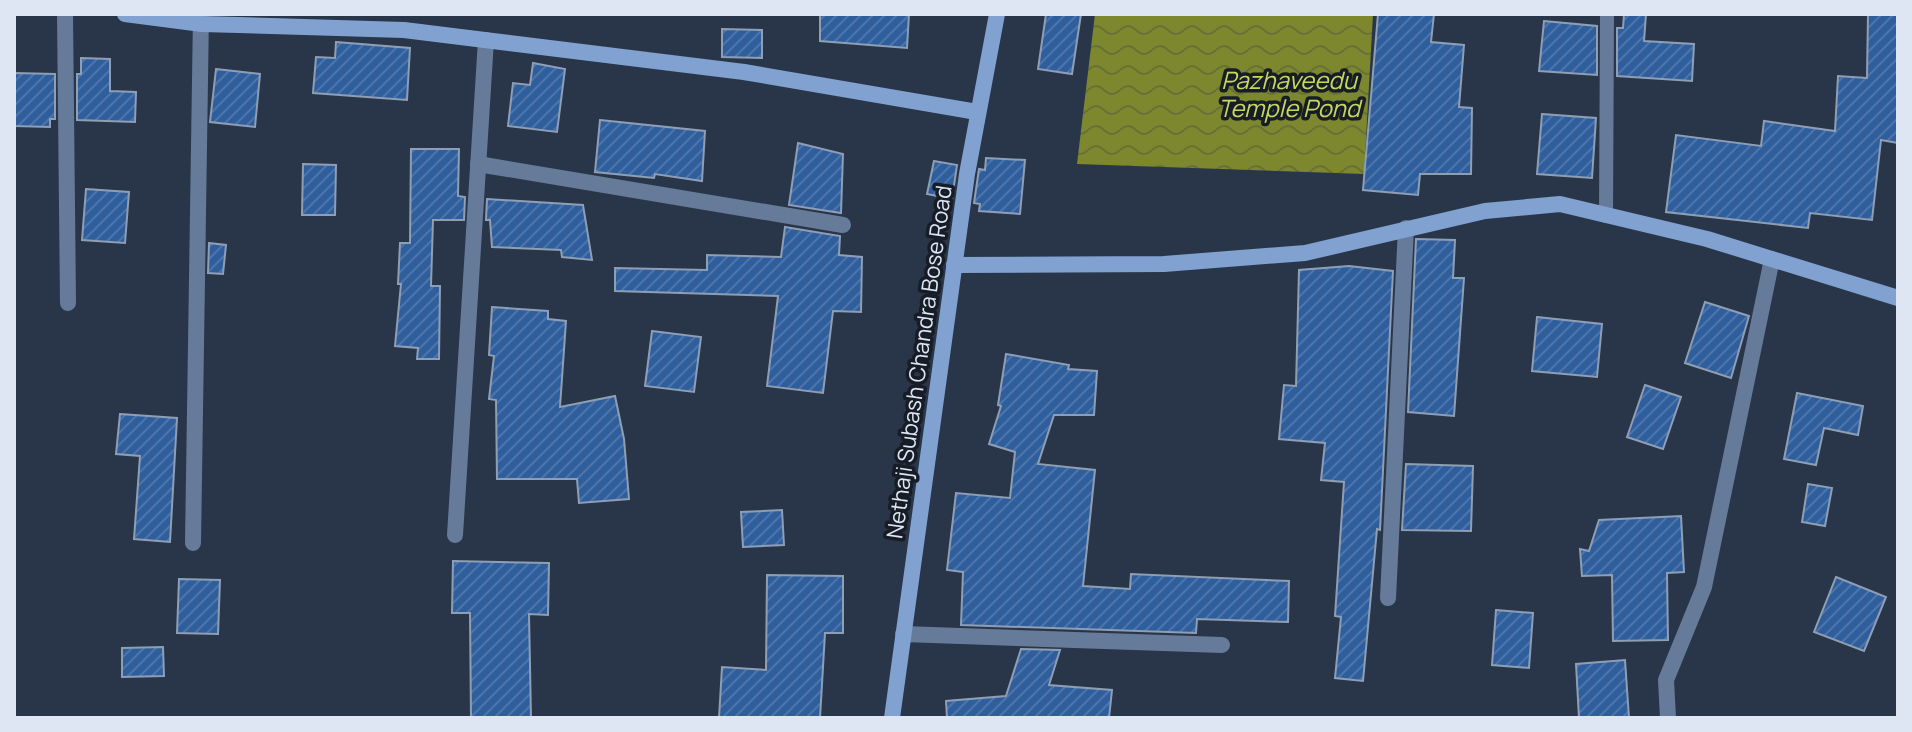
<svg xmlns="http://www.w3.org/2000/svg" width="1912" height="732" font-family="Manrope,sans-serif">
<defs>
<pattern id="water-waves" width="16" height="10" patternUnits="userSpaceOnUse" patternTransform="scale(2)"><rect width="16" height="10" fill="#7d882e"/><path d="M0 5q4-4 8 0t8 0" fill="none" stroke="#697137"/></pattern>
<pattern id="building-hatch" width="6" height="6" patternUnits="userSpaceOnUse" patternTransform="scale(2)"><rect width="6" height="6" fill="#2f5e9d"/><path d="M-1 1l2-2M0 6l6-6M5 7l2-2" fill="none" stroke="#4d75ab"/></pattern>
</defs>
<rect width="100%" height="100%" fill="#293649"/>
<path fill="url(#water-waves)" d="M1095 14H1373L1364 174 1077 164Z"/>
<g fill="url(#building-hatch)" stroke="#8e9eb5" stroke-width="2">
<path d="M820 14H909L907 48 820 41Z"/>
<path d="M1046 14H1081L1072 74 1038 69Z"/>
<path d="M1378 14H1434L1431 42 1464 45 1459 107 1472 108 1471 174H1420L1418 195 1363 190Z"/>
<path d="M1624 14H1646L1644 41 1694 44 1692 81 1617 76V28H1623Z"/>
<path d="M1868 14H1898V143L1881 140 1872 220 1810 213 1808 228 1666 212 1676 135 1761 146 1764 121 1835 131 1838 76 1867 78Z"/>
<path d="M1544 21 1597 26V75L1539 71Z"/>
<path d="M722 29 762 30V58L722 57Z"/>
<path d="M336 42 410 48 407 100 313 93 316 57 335 58Z"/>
<path d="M81 58 110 59V91L136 92 135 122 77 120V74H81Z"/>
<path d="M533 63 565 69 557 132 508 126 513 83 530 85Z"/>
<path d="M216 69 260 74 255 127 210 122Z"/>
<path d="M14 73 55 74V119H50V127L14 126Z"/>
<path d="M1542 114 1596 118 1592 178 1537 174Z"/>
<path d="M600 120 705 131 702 181 655 174 654 178 595 172Z"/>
<path d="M798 143 843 154 841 213 789 205Z"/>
<path d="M411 149H459L458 196 465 197 464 220H433L431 286H440L439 359H417L418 348 395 346 401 284H398L400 243H410Z"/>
<path d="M986 158 1025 160 1020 214 979 211 980 204 974 203 979 169 985 170Z"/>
<path d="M934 161 957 165 952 199 927 194Z"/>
<path d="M303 164 336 165 335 215H302Z"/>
<path d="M86 189 129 192 125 243 82 240Z"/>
<path d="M487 199 583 205 592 260 562 257 561 250 492 247 490 220H486Z"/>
<path d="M785 227 840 236 839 255 862 257 861 312 833 311 823 393 767 386 778 296 615 291V268L707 270V255L781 257Z"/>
<path d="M1416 239 1455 240 1453 278H1464L1454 416 1408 412Z"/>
<path d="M209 243 226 245 223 274 208 273Z"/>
<path d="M1349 266 1393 271 1380 530 1377 529 1363 681 1335 678 1341 617 1335 616 1344 482 1321 480 1325 443 1279 439 1284 385 1296 386 1299 270Z"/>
<path d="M1705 302 1749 316 1731 378 1685 363Z"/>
<path d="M492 307 548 311V319L566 321 560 407 615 396 624 439 629 499 579 503 577 479H497L496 400 489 399 494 356 489 355Z"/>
<path d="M1537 317 1602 324 1597 377 1532 371Z"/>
<path d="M652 331 701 337 694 392 645 386Z"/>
<path d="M1006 354 1069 365 1068 369 1097 371 1094 415H1054L1038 464 1095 470 1083 586 1130 589 1131 574 1289 581 1288 622 1197 619 1196 633 961 625 963 572 947 570 956 493 1010 498 1015 452 989 444 1001 406 998 405Z"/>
<path d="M1645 385 1681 397 1663 449 1627 437Z"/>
<path d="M1797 393 1863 406 1858 435 1824 428 1816 465 1784 459Z"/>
<path d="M120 414 177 418 170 542 134 539 140 456 116 454Z"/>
<path d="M1406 464 1473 466 1471 531 1402 530Z"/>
<path d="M1808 484 1832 488 1825 526 1802 522Z"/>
<path d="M782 510 784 545 743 547 741 512Z"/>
<path d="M1681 516 1684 572 1667 573 1668 640 1613 641 1612 575 1582 576 1580 549 1589 551 1599 520Z"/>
<path d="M453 561 549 563 548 615 529 614 531 718H471L470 613H452Z"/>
<path d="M767 575 843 576V633H825L820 718H719L722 667 766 670Z"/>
<path d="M1836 577 1886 597 1864 651 1814 632Z"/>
<path d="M179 579 220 580 218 634 177 633Z"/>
<path d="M1496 610 1533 613 1529 668 1492 665Z"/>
<path d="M163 647 164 676 122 677V648Z"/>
<path d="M1021 649 1060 650 1049 685 1112 690 1109 718H947L946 701 1006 696Z"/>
<path d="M1625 660 1629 718H1579L1576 664Z"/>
</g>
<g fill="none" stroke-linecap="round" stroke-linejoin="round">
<path stroke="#667b99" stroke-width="14" d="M1606 216 1607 14"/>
<g stroke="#667b99" stroke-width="16">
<path d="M65 14 68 303"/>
<path d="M478 164 843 225"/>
<path d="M455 535 486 40"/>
<path d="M193 543 201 14"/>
<path d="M1388 598 1406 228"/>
<path d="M903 634 1222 645"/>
<path d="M1668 718 1666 680 1704 587 1772 259"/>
</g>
<g stroke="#81a2d1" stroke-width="16">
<path d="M125 14 202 24 404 30 744 72 977 112"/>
<path d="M954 265 1164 264 1305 253 1485 211 1560 204 1707 239 1898 298"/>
<path d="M892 718 967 174 997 14"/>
</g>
</g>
<g text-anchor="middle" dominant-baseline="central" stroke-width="7" stroke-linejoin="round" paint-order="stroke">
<g font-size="22" fill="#dee6f3" stroke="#171d26">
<text transform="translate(919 362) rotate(-82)">Nethaji Subash Chandra Bose Road</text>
</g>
<g font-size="24" font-style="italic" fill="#c7d760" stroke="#171d26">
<text x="1289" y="79">Pazhaveedu<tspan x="1289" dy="28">Temple Pond</tspan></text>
</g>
</g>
<rect width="1912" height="732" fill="none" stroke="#dee6f3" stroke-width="32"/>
</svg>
